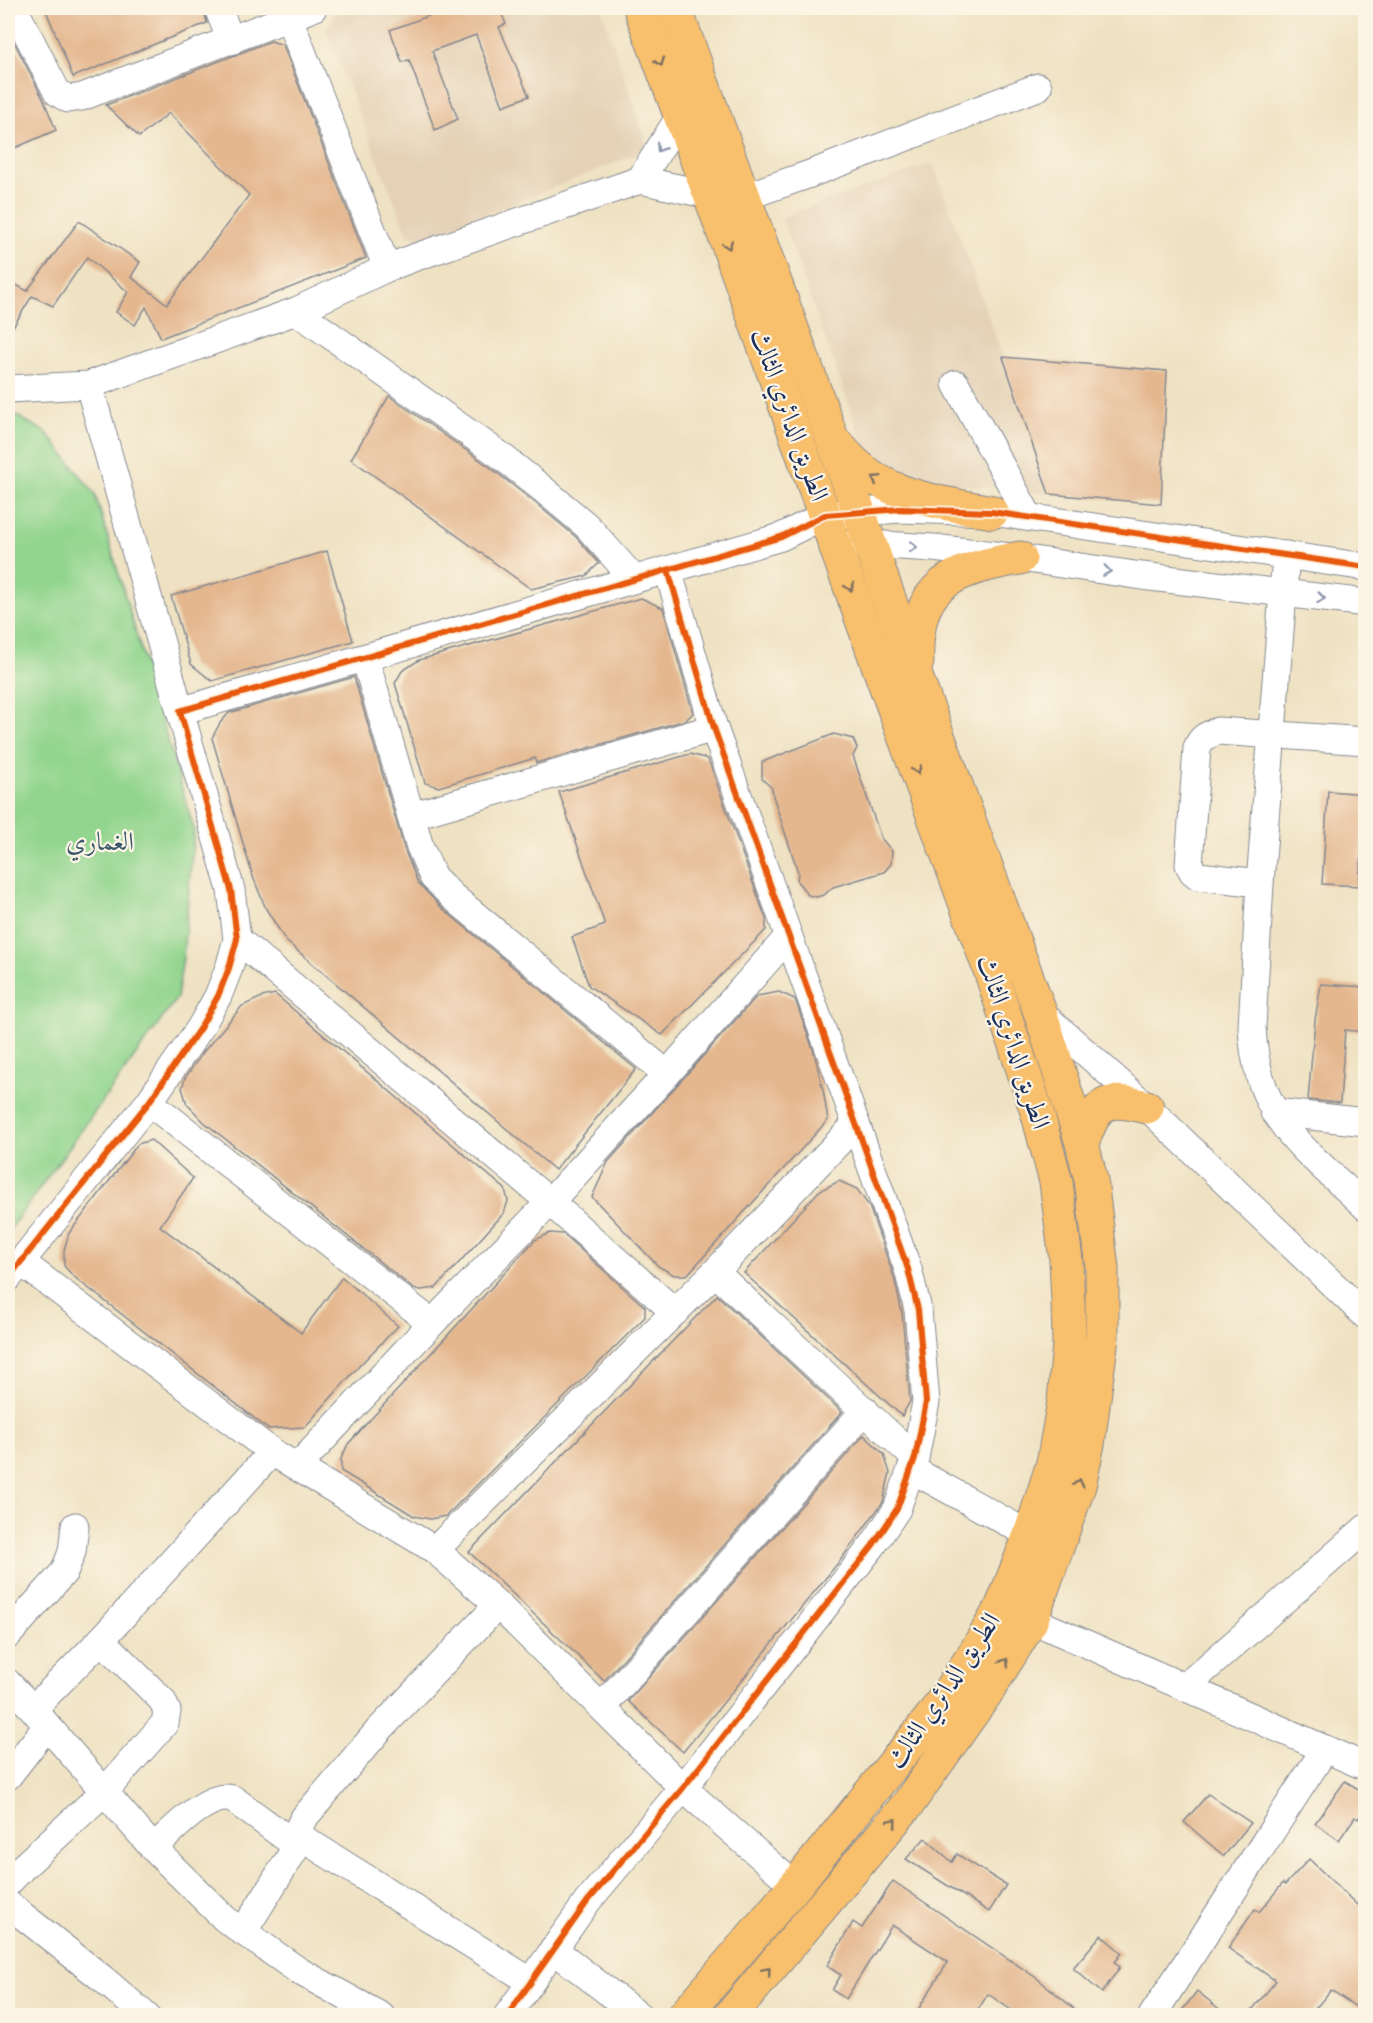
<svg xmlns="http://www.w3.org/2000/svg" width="1373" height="2023" font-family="'IM FELL DW Pica',Amiri,serif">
<rect width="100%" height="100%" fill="#fcf5e5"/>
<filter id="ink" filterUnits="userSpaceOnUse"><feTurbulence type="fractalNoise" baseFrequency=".0167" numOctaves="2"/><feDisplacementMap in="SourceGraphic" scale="12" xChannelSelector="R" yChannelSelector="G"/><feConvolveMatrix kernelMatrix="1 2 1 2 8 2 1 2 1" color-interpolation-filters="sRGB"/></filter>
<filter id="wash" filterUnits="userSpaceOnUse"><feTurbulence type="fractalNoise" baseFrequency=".008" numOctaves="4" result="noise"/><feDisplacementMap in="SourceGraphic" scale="24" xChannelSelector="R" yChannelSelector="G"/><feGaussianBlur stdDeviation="1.35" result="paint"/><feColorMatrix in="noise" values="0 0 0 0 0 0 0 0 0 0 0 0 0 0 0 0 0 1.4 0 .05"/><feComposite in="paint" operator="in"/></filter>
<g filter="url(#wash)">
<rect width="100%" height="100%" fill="#efe2c3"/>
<g fill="#e4d1b6">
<path d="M352 8H601L649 149 420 241 407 233 326 30 334 15Z"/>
<path d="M933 163 1003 357 1049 494 905 478 864 447 781 217Z"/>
</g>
<path fill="#92d58e" stroke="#568276" stroke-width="1.5" d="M8 411 47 433 95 494 194 829 183 957 177 998 8 1232Z"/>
<g id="blocks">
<g fill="#e4b78f">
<path d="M45 8H203L207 23 73 77Z"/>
<path d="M450 8H499L506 24 499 27 529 96 503 106 476 35 432 51 458 119 435 130 409 60 402 62 390 30Z"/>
<path d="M8 30 44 101 56 130 8 151Z"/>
<path d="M271 41 283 45 366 258 161 338 146 307 135 325 116 312 128 292 87 257 53 306 32 296 8 335V280L27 291 79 221 140 262 131 277 167 304 249 195 169 113 139 137 106 105Z"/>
<path d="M1003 357 1167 371 1161 504 1049 494Z"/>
<path d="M389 396 491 468 534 502 576 537 599 563 586 576 531 589 351 459Z"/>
<path d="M327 551 353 641 212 681 191 664 171 596Z"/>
<path d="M641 598 663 608 693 713 686 720 536 763 535 758 439 787 425 783 395 683 402 671 419 660Z"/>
<path d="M354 677 405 851 418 883 443 909 636 1069 555 1170 286 941 266 909 253 877 212 738 220 723 229 713Z"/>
<path d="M834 734 853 739 857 748 853 756 881 838 892 851 891 864 884 872 833 887 824 895 816 897 808 895 797 881 798 872 773 796 772 788 762 779V762Z"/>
<path d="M690 754 708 759 766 919V930L662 1035 589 986 572 937 605 925 559 792Z"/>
<path d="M1328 791 1365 794 1359 886 1322 884Z"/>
<path d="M1321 984 1365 987V1032L1345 1030 1340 1103 1308 1100 1315 1020Z"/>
<path d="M779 992 795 999 814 1052 823 1090 828 1120 687 1275H674L658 1266 592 1197 608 1162 757 996Z"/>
<path d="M275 994 505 1189 508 1201 504 1213 436 1288 421 1290 414 1289 204 1122 187 1104 182 1088 185 1078 204 1051 242 1006 262 997Z"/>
<path d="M151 1140 193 1178 160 1226 301 1333 342 1277 398 1326 360 1365 305 1427 268 1429 73 1276 64 1266V1250L69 1233 138 1144Z"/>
<path d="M839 1181 857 1189 869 1206 894 1277 902 1313 910 1401 902 1416 744 1273 819 1191Z"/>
<path d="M550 1233 563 1234 645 1307V1317L446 1516 430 1519 414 1516 341 1471V1459L348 1444 535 1240Z"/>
<path d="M717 1295 842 1412 604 1681 469 1552Z"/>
<path d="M864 1435 884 1454 890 1473 883 1502 842 1558 683 1752 628 1701Z"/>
<path d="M1345 1781 1365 1793V1808L1358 1819 1355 1817 1339 1840 1315 1823Z"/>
<path d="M1208 1794 1251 1823 1224 1856 1184 1822Z"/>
<path d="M925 1838 952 1862 957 1854 1006 1885 989 1912 906 1859Z"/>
<path d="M1309 1859 1357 1905 1365 1895V2013L1331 1990 1309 2016H1247L1276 1981 1228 1948 1255 1909 1259 1912 1283 1883 1285 1885Z"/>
<path d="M893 1881 1038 1979 1083 2016H1020L988 1994 974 2016H914L948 1962 892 1925 846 1999 832 1990 841 1975 827 1966 853 1922 862 1928Z"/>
<path d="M1101 1935 1122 1953 1115 1962 1120 1967 1102 1993 1073 1968Z"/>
<path d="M1197 1991 1228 2016H1178Z"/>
</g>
</g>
</g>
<g filter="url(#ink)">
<use href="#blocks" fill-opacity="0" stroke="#858890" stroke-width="1.5"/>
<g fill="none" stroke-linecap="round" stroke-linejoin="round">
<defs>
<g id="minor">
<path d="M14 8 57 92 68 99 82 97 313 8"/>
<path d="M218 8 231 41"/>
<path d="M289 18 387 268"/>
<path d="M640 180 680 116"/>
<path d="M744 197 810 174 1038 87"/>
<path d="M296 311 500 455 544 490 587 526 634 579"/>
<path d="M956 384 1029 517"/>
<path d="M89 385 180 711"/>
<path d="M8 389 89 385 296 311 387 268 416 257 640 180 710 195"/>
<path d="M851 543 933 548 1020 558 1142 576 1366 603"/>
<path d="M1286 555 1260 883 1252 1027C1256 1120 1304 1148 1366 1207"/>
<path d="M365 658 420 847 433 877 453 897 667 1074"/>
<path d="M411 816 714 728"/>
<path d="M1260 883 1198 876 1193 872 1189 865 1197 748C1201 737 1207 735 1218 731L1366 741"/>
<path d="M237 939 550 1202 675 1312"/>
<path d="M1040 1012 1147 1107 1366 1316"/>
<path d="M149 1102 432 1323"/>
<path d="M1274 1112 1366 1122"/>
<path d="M21 1262 272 1452 435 1550 498 1605 683 1788 795 1886"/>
<path d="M715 1272 915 1458"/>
<path d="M8 1278 149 1102 200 1028 218 996 229 968 237 939 231 890 180 711 781 537 825 515 900 509 992 512 1366 567"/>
<path d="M297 1467 432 1323 550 1202 667 1074 788 937"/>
<path d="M911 1469 1030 1535"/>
<path d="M435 1550 715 1272 856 1124"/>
<path d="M1014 1612 1366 1767"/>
<path d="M8 1635 64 1572 72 1552 75 1526"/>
<path d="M8 1683 33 1709 153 1848 225 1919 299 1971 381 2016"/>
<path d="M1185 1687 1366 1528"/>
<path d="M602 1707 865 1410"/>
<path d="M33 1709 101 1640"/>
<path d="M8 1776 47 1726"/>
<path d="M302 1838 530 1981"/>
<path d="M153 1848C172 1832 207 1791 233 1799L297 1846"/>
<path d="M8 1883 22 1868 105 1791 165 1723 167 1711 162 1700 101 1640 272 1452"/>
<path d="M8 1904 103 1979 146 2016"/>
<path d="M243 1932 302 1838 299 1828 303 1819 378 1731 498 1605"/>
<path d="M553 1949 639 2016"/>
<path d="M507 2016 587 1902 683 1788 873 1545 897 1509 915 1458 926 1402 918 1310 908 1269 714 728 668 570"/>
<path d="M1152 2016 1325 1749"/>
</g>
<g id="major">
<path d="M640 8 710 195 883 679 991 973 1038 1115 1056 1182 1066 1260 1068 1302 1069 1344 1064 1401 1053 1463 1030 1535 1002 1606 974 1654 933 1715 795 1886 684 2016"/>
<path d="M675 8 859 512 917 679 1040 1012 1082 1143 1091 1180 1102 1268V1337L1088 1444 1079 1486 1031 1621 987 1692 908 1804 730 2016"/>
<path d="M839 446C879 497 933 501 992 512"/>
<path d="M917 662C914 583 952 570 1020 558"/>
<path d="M1082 1143C1098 1102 1102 1096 1147 1107"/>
</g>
</defs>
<use href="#minor" stroke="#858890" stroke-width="29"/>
<use href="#major" stroke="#858890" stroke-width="35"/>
<use href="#minor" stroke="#fff" stroke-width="27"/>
<use href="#major" stroke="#f8bf6c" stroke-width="33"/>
<defs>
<g id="cycleway">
<path d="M8 1278 149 1102 200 1028 218 996 229 968 237 939 231 890 180 711 781 537 825 515 900 509 992 512 1366 567"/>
<path d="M507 2016 587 1902 683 1788 873 1545 897 1509 915 1458 926 1402 918 1310 908 1269 714 728 668 570"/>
</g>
</defs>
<use href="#cycleway" stroke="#fcf5e5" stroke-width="10"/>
<use href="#cycleway" stroke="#e8590c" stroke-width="6"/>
</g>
<defs><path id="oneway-chevron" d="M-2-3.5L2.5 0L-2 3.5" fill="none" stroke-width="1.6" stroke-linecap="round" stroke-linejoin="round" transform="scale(1.5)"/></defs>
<g stroke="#7e7064">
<use href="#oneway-chevron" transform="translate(660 62) rotate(70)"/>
<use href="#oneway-chevron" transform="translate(728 245) rotate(70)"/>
<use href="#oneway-chevron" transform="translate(876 479) rotate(-148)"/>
<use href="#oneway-chevron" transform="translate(850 587) rotate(70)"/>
<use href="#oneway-chevron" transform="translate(917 770) rotate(70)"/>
<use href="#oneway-chevron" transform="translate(1079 1483) rotate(-76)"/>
<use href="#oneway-chevron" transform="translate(1005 1662) rotate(-59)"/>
<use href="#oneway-chevron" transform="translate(893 1822) rotate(-50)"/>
<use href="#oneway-chevron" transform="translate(767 1971) rotate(-50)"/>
</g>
<g stroke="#8d97ae">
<use href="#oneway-chevron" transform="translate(660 148) rotate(122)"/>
<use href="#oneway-chevron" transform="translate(913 547) rotate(3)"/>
<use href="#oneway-chevron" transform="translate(1107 571) rotate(8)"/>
<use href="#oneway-chevron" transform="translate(1321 598) rotate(7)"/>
</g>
</g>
<g text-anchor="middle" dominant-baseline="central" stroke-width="4.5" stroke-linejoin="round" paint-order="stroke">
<g font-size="26" fill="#1b2f5e" stroke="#fcf5e5">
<text transform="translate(789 415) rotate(70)">الطريق الدائري الثالث</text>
<text transform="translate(1013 1042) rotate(72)">الطريق الدائري الثالث</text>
<text transform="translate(944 1691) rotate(-56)">الطريق الدائري الثالث</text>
</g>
<g font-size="26" fill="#39586a" stroke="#fcf5e5">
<text x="100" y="842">الغماري</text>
</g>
</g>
<rect width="1373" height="2023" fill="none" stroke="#fcf5e5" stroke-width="30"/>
</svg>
